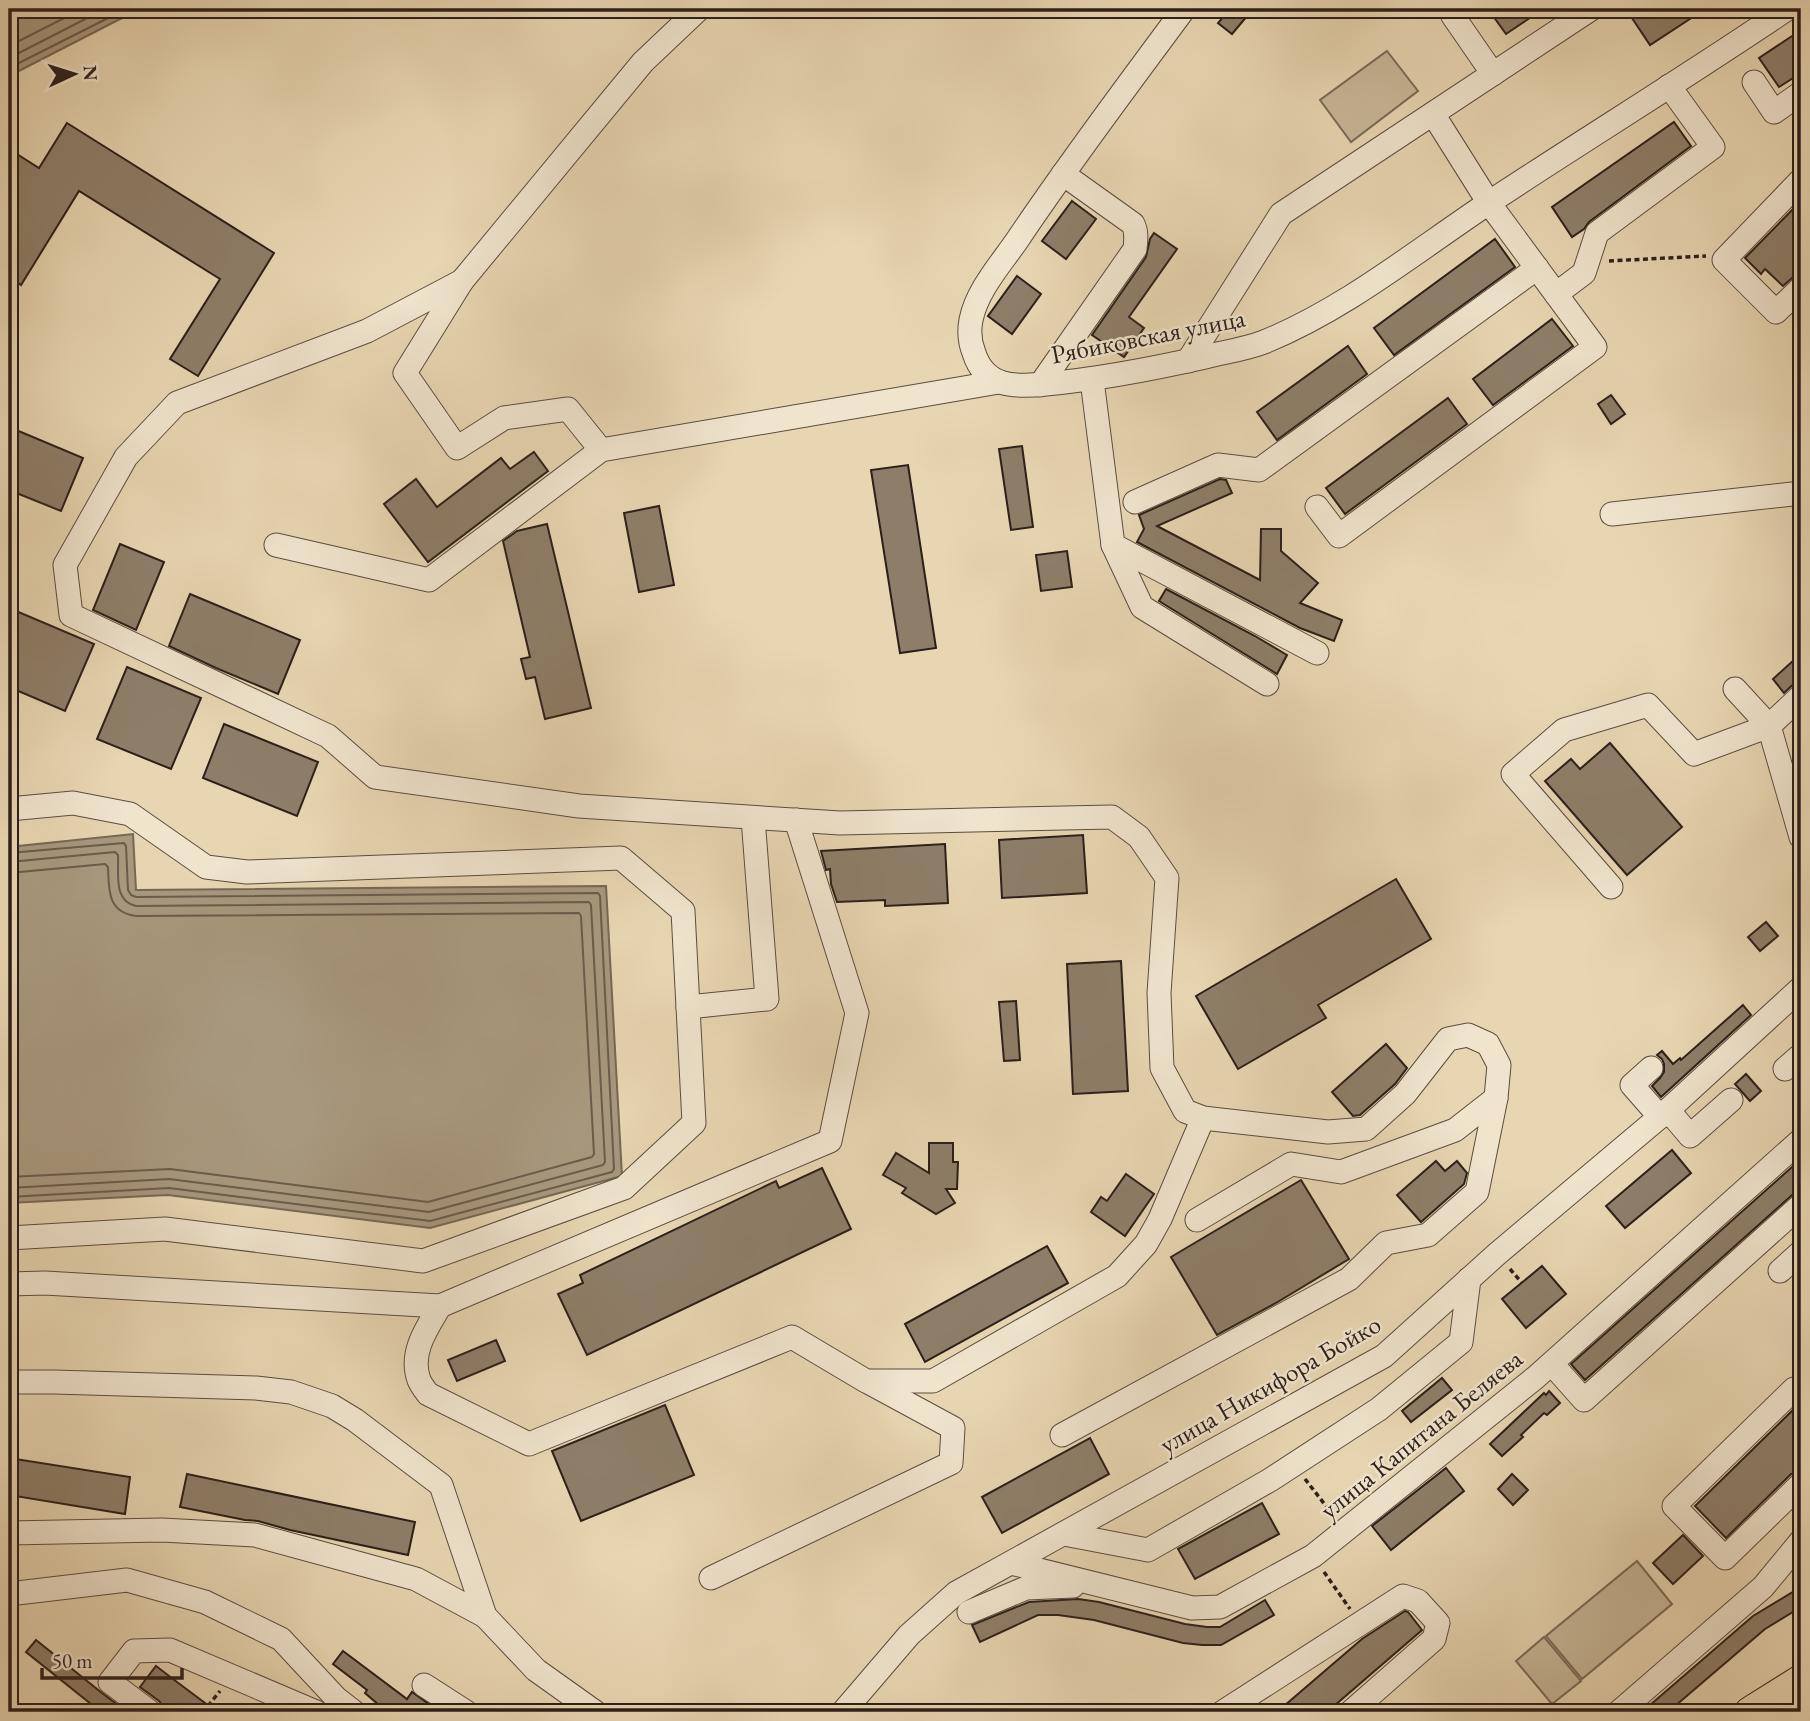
<svg xmlns="http://www.w3.org/2000/svg" width="1810" height="1721" font-family="'EB Garamond',serif">
<rect width="100%" height="100%" fill="#e8d6b2"/>
<filter id="stains"><feTurbulence type="fractalNoise" baseFrequency=".00286" numOctaves="4"/><feColorMatrix values="0 0 0 0 .2 0 0 0 0 .09 0 0 0 0 .02 0 0 0 .5 -.17"/></filter>
<radialGradient id="worn" r=".72"><stop offset=".6" stop-color="#630" stop-opacity="0"/><stop offset="1" stop-color="#630" stop-opacity=".3"/></radialGradient>
<g fill="#c8b798" stroke="#7a6b59" stroke-width="2">
<path d="M1387 51 1418 91 1351 142 1320 100Z"/>
<path d="M1637 1561 1672 1604 1582 1679 1546 1636Z"/>
<path d="M1544 1637 1581 1681 1552 1704 1516 1661Z"/>
</g>
<g fill="#a8987e" stroke="#766856" stroke-width="2">
<path d="M9 9H145L120 19 9 76Z"/>
<path d="M133 834 136 890 606 886 622 1176 430 1228 168 1195 9 1203V847Z"/>
</g>
<g fill="none" stroke-linecap="round" stroke-linejoin="round">
<g stroke="#6a5c4c" stroke-width="2">
<path d="M9 46 82 9"/>
<path d="M9 58 105 9"/>
<path d="M9 68 126 9"/>
<path d="M9 853 124 843 126 846 128 890 131 895 136 897 598 893 600 896 614 1169 612 1172 430 1221 169 1188 9 1197"/>
<path d="M9 862 115 852 118 855C119 874 113 901 136 906L589 902 591 905 605 1162 603 1165 429 1212 169 1179 9 1188"/>
<path d="M9 873 105 864 108 867C109 890 107 912 136 916L579 913 581 916 594 1154 592 1157 428 1202 170 1169 9 1177"/>
</g>
</g>
<g fill="#8e7e69" stroke="#2c1f1a" stroke-width="2">
<path d="M1230 9H1253L1232 34 1218 23Z"/>
<path d="M1488 9H1543L1506 34Z"/>
<path d="M1639 9H1705L1650 45 1630 15Z"/>
<path d="M1801 30V73L1779 87 1759 58Z"/>
<path d="M1674 122 1691 146 1589 222 1584 229 1572 237 1552 207Z"/>
<path d="M67 123 274 253 198 376 170 359 220 279 79 191 21 285 9 277V149L39 168Z"/>
<path d="M1072 201 1096 219 1066 259 1042 241Z"/>
<path d="M1798 204 1801 207V270L1783 286 1765 269 1761 274 1745 258Z"/>
<path d="M1154 233 1177 249 1129 317 1144 328 1124 357 1092 335 1146 257 1150 239Z"/>
<path d="M1495 239 1515 267 1394 355 1374 328Z"/>
<path d="M1017 276 1041 294 1012 334 988 316Z"/>
<path d="M1552 319 1573 346 1493 405 1473 379Z"/>
<path d="M1348 346 1367 374 1277 440 1257 412Z"/>
<path d="M1611 395 1625 414 1611 424 1598 404Z"/>
<path d="M1448 398 1467 424 1345 514 1326 488Z"/>
<path d="M9 427 83 458 61 511 9 490Z"/>
<path d="M1022 446 1033 527 1011 530 999 449Z"/>
<path d="M534 452 548 471 428 562 384 504 416 479 437 507 501 458 510 469Z"/>
<path d="M908 465 936 648 900 653 871 470Z"/>
<path d="M1220 479 1226 480 1232 493 1157 526 1260 580 1261 529H1281V551L1318 583 1300 603 1342 620 1334 641 1300 628 1137 542 1144 529 1139 515Z"/>
<path d="M659 506 674 585 639 592 624 513Z"/>
<path d="M547 524 591 708 545 719 535 677 526 679 521 659 530 657 503 541 517 531Z"/>
<path d="M120 544 164 562 136 630 93 610Z"/>
<path d="M1067 551 1072 587 1041 591 1036 555Z"/>
<path d="M1166 589 1255 636 1287 655 1277 674 1159 601Z"/>
<path d="M190 594 300 640 278 694 216 668 169 646Z"/>
<path d="M9 608 94 644 65 711 9 687Z"/>
<path d="M1794 660 1801 667V677L1784 693 1773 679Z"/>
<path d="M127 667 201 698 171 769 97 739Z"/>
<path d="M224 724 318 762 297 816 203 778Z"/>
<path d="M1610 743 1682 827 1627 875 1545 781 1571 759 1580 769Z"/>
<path d="M1083 835 1087 893 1002 898 999 840Z"/>
<path d="M945 844 948 903 885 906V900L837 902 831 884 830 869 826 870 821 851Z"/>
<path d="M1396 879 1431 939 1318 1005 1326 1018 1238 1069 1196 996Z"/>
<path d="M1766 922 1778 936 1760 951 1748 937Z"/>
<path d="M1121 961 1128 1091 1073 1094 1067 964Z"/>
<path d="M1016 1001 1020 1060 1004 1061 999 1002Z"/>
<path d="M1743 1005 1751 1015 1661 1097 1652 1086 1660 1078 1664 1072V1064L1662 1059 1657 1055 1662 1051 1673 1064 1680 1058 1681 1060Z"/>
<path d="M1386 1044 1407 1068 1395 1084 1360 1115 1353 1116 1332 1092Z"/>
<path d="M1746 1074 1761 1091 1750 1101 1735 1084Z"/>
<path d="M929 1143H953V1162H958L957 1189H946L955 1203 936 1214 902 1193 906 1188 883 1175 896 1153 929 1173Z"/>
<path d="M1672 1150 1691 1173 1625 1228 1606 1206Z"/>
<path d="M1801 1159V1191L1792 1195 1585 1380 1571 1364Z"/>
<path d="M1436 1161 1445 1171 1457 1161 1467 1173 1464 1184 1421 1222 1397 1195Z"/>
<path d="M822 1168 851 1229 587 1355 558 1294 583 1283 580 1275 776 1181 779 1188Z"/>
<path d="M1126 1174 1154 1194 1125 1236 1091 1212 1101 1197 1107 1201Z"/>
<path d="M1301 1180 1349 1259 1276 1303 1217 1335 1171 1257Z"/>
<path d="M1047 1246 1068 1283 925 1362 905 1324Z"/>
<path d="M1542 1266 1566 1294 1526 1328 1502 1299Z"/>
<path d="M496 1340 505 1361 457 1381 448 1360Z"/>
<path d="M1442 1378 1452 1390 1411 1422 1402 1411Z"/>
<path d="M1549 1391 1560 1403 1547 1415 1544 1413 1521 1435 1523 1437 1502 1456 1490 1444 1544 1393 1546 1395Z"/>
<path d="M1800 1403 1801 1404V1470L1791 1474 1726 1538 1695 1506Z"/>
<path d="M665 1405 694 1475 581 1521 552 1451Z"/>
<path d="M1090 1438 1109 1474 1002 1533 982 1497Z"/>
<path d="M9 1458 130 1477 125 1514 9 1495Z"/>
<path d="M1446 1468 1464 1491 1391 1550 1372 1526Z"/>
<path d="M187 1474 415 1522 408 1555 290 1530 258 1521 245 1520 180 1507Z"/>
<path d="M1512 1474 1528 1490 1513 1505 1498 1489Z"/>
<path d="M1262 1503 1279 1534 1195 1579 1178 1549Z"/>
<path d="M1683 1535 1703 1556 1673 1584 1653 1563Z"/>
<path d="M1801 1587V1607L1765 1629 1668 1712H1642L1753 1616Z"/>
<path d="M1078 1599 1099 1602 1185 1624 1207 1627H1220L1265 1600 1274 1615 1221 1645H1202L1183 1643 1094 1620 1058 1615H1038L980 1642 972 1625 1029 1602Z"/>
<path d="M1405 1611 1408 1612 1422 1630 1327 1712H1277L1362 1639Z"/>
<path d="M36 1640 102 1693 127 1712H101L26 1652Z"/>
<path d="M343 1651 407 1699 412 1692 440 1712H387L365 1693 367 1690 333 1664Z"/>
<path d="M156 1666 173 1679 217 1712H164L163 1706 159 1701 140 1687Z"/>
</g>
<g fill="none" stroke-linecap="round" stroke-linejoin="round">
<defs>
<g id="minor">
<path d="M699 9 643 62 462 281 405 373 457 448 504 418 568 409 601 450 999 382"/>
<path d="M1184 9C1128 85 1071 160 1018 239 1001 264 977 290 971 320 969 330 970 343 974 353 985 388 1015 387 1046 384 1100 379 1152 369 1205 357 1225 352 1246 349 1264 342 1345 309 1415 252 1487 204 1587 138 1688 76 1787 9"/>
<path d="M1463 9 1453 16 1493 74"/>
<path d="M1754 82 1774 112 1801 93"/>
<path d="M1801 180 1724 260 1776 312 1801 288"/>
<path d="M462 281 367 331 177 403 126 457 65 565 71 615 328 736 375 777 579 806 840 823 1112 817 1139 837 1167 878 1159 993 1162 1068 1185 1111 1203 1118 1328 1132 1366 1129 1405 1094 1448 1039 1468 1035 1488 1044 1499 1065 1496 1098 1477 1192 1428 1235 1386 1243 1349 1279 1062 1435"/>
<path d="M1556 294 1584 273 1597 233 1713 147 1669 86"/>
<path d="M1188 361 1281 214 1591 9"/>
<path d="M1092 380 1113 545 1317 653"/>
<path d="M1040 385 1135 249C1136 240 1137 232 1133 224L1063 174"/>
<path d="M1135 502 1218 465 1259 470 1537 268"/>
<path d="M1317 507 1339 536 1595 347 1489 203 1433 114"/>
<path d="M1612 514 1801 493"/>
<path d="M276 545 429 580 601 450"/>
<path d="M1113 545 1142 607 1267 684"/>
<path d="M1801 696 1769 726 1801 837"/>
<path d="M9 809 73 803 130 814 206 867 247 872 621 858 683 911 694 1123 624 1188 423 1261 165 1229 9 1238"/>
<path d="M1611 887 1513 774 1564 730 1648 705 1694 754 1769 726 1735 689"/>
<path d="M688 1007 767 999 753 818"/>
<path d="M1651 1068 1632 1085 1660 1117"/>
<path d="M1785 1069 1801 1055"/>
<path d="M1668 1110 1690 1136 1731 1100"/>
<path d="M1197 1220 1291 1164 1341 1172 1455 1130 1496 1098"/>
<path d="M1780 1271 1801 1252"/>
<path d="M9 1284 45 1283 440 1306 830 1141 857 1013 796 820"/>
<path d="M440 1306C427 1328 409 1353 419 1380 421 1385 425 1390 428 1394L529 1444 792 1337 866 1381H933L1117 1276 1146 1244 1160 1219 1203 1118"/>
<path d="M1552 1364 1584 1400 1801 1205"/>
<path d="M9 1382H54L256 1388 291 1392 332 1406 355 1420 441 1485 485 1616 536 1670 595 1712"/>
<path d="M1801 1387 1794 1389 1674 1506 1725 1558 1801 1484"/>
<path d="M9 1533 162 1530 255 1535 416 1579 485 1616"/>
<path d="M1064 1534 1148 1550 1270 1480 1379 1409 1461 1342 1469 1279"/>
<path d="M1011 1563 1192 1608 1220 1607 1313 1556 1535 1378 1801 1140"/>
<path d="M711 1578 951 1463 953 1428 868 1382"/>
<path d="M9 1594 127 1580 205 1602 281 1639 336 1698 354 1712"/>
<path d="M969 1612 1026 1588 1073 1586"/>
<path d="M424 1685 466 1712"/>
<path d="M150 1712 110 1682 134 1651 170 1650 316 1712"/>
<path d="M843 1712 909 1635 956 1593 1384 1356 1497 1254 1668 1110 1801 988"/>
<path d="M1223 1712 1403 1596 1418 1601 1438 1623 1434 1639 1351 1712"/>
<path d="M1619 1712 1763 1587 1801 1541"/>
</g>
<path id="major" d="M1750 1712 1801 1680"/>
</defs>
<use href="#minor" stroke="#5b4d40" stroke-width="25"/>
<use href="#major" stroke="#2c1f1a" stroke-width="32"/>
<g stroke="#2c1f1a" stroke-width="3.5" stroke-dasharray="5 3.5" stroke-linecap="butt">
<path d="M1609 261 1706 256"/>
<path d="M1510 1269 1522 1283"/>
<path d="M1305 1479 1333 1515"/>
<path d="M1324 1572 1350 1609"/>
<path d="M208 1706 220 1691"/>
</g>
<use href="#minor" stroke="#f0e4cd" stroke-width="23"/>
<use href="#major" stroke="#e8d6b2" stroke-width="30"/>
</g>
<g text-anchor="middle" dominant-baseline="central" stroke-width="5" stroke-linejoin="round" paint-order="stroke">
<g font-size="26" fill="#2c1f1a" stroke="#f0e4cd">
<text transform="translate(1148 336) rotate(-11)">Рябиковская улица</text>
<text transform="translate(1270 1384) rotate(-30)">улица Никифора Бойко</text>
<text transform="translate(1421 1434) rotate(-39)">улица Капитана Беляева</text>
</g>
</g>
<rect width="1810" height="1721" fill="none" stroke="#e8d6b2" stroke-width="35"/>
<rect x="10" y="10" width="1789" height="1700" fill="none" stroke="#2c1f1a" stroke-width="3.5"/>
<rect x="18" y="18" width="1775" height="1686" fill="none" stroke="#2c1f1a" stroke-width="2"/>
<g transform="translate(74 74) rotate(86)" stroke="#f0e4cd" stroke-width="5" paint-order="stroke">
<path d="M0-5L12 26L0 18L-12 26Z" fill="#2c1f1a"/>
<text y="-10" font-size="19" font-weight="bold" text-anchor="middle" fill="#2c1f1a">N</text>
</g>
<path d="M42 1668v10h140v-10" fill="none" stroke="#2c1f1a" stroke-width="3.5"/>
<text x="52" y="1668" font-size="21" fill="#2c1f1a" stroke="#f0e4cd" stroke-width="5" paint-order="stroke">50 m</text>
<rect width="100%" height="100%" filter="url(#stains)"/>
<rect width="100%" height="100%" fill="url(#worn)"/>
</svg>
